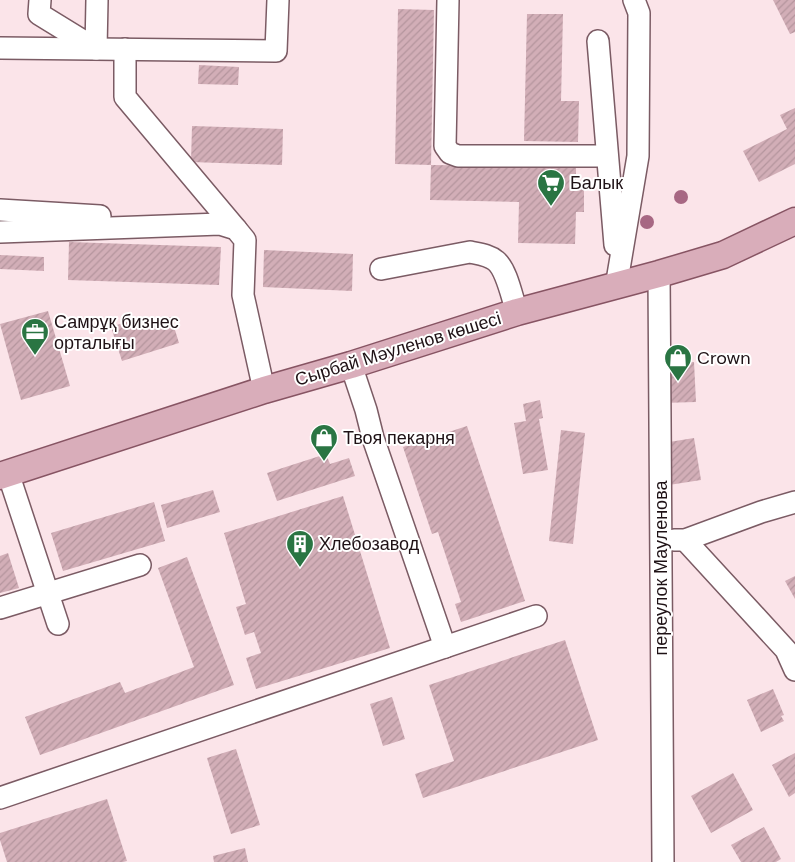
<svg xmlns="http://www.w3.org/2000/svg" width="795" height="862" font-family="'DM Sans',sans-serif">
<defs>
<pattern id="building-hatch" width="6" height="6" patternUnits="userSpaceOnUse" patternTransform="scale(1.25)"><rect width="6" height="6" fill="#d2aeb7"/><path d="M-1 1l2-2M0 6l6-6M5 7l2-2" fill="none" stroke="#b4959d"/></pattern>
</defs>
<rect width="100%" height="100%" fill="#fbe4e9"/>
<g fill="url(#building-hatch)">
<path d="M773 0H795V32L790 34Z"/>
<path d="M398 9 434 10 431 165 395 164Z"/>
<path d="M527 14H563L561 101H579L578 142 524 141Z"/>
<path d="M199 65 239 67 238 85 198 84Z"/>
<path d="M795 108V164L759 182 743 151 787 129 780 115Z"/>
<path d="M192 126 283 129 282 165 191 162Z"/>
<path d="M431 165 576 167V187H584V212H576L575 244 518 243 519 202 430 200Z"/>
<path d="M69 242 221 247 219 285 68 280Z"/>
<path d="M264 250 353 254 352 291 263 287Z"/>
<path d="M0 255 44 257V271L0 269Z"/>
<path d="M48 311 70 386 21 400 0 324Z"/>
<path d="M171 317 179 343 122 361 111 327 135 319 138 328Z"/>
<path d="M694 362 696 402 662 403 660 363Z"/>
<path d="M540 400 543 418 539 419 548 470 523 474 514 423 526 421 523 404Z"/>
<path d="M467 426 525 601 461 622 455 604 461 602 438 532 432 534 403 447Z"/>
<path d="M561 430 585 433 573 544 549 541Z"/>
<path d="M694 438 701 480 669 485 663 443Z"/>
<path d="M326 454 330 464 349 458 355 476 277 501 267 473Z"/>
<path d="M213 490 220 512 167 528 161 505Z"/>
<path d="M343 496 390 648 256 689 246 658 261 653 254 632 245 635 236 607 246 604 224 533Z"/>
<path d="M154 502 165 541 63 571 51 533Z"/>
<path d="M8 553 19 588 0 593V556Z"/>
<path d="M187 557 234 685 40 755 25 717 120 682 125 693 194 667 158 568Z"/>
<path d="M795 576V599L785 581Z"/>
<path d="M565 640 598 740 423 798 415 774 454 761 429 685Z"/>
<path d="M773 689 784 715 781 716 784 721 761 732 747 700Z"/>
<path d="M392 697 405 739 383 746 370 704Z"/>
<path d="M236 749 260 825 231 834 207 758Z"/>
<path d="M795 753V793L789 797 772 765Z"/>
<path d="M733 773 753 810 711 833 691 796Z"/>
<path d="M107 799 127 861 123 862H7L0 840V833Z"/>
<path d="M764 827 781 859 776 862H741L731 845Z"/>
<path d="M245 848 248 862H214L213 856Z"/>
</g>
<g fill="none" stroke-linecap="round" stroke-linejoin="round">
<defs>
<g id="minor">
<path d="M40 0 39 14 96 49 97 0"/>
<path d="M448 0 445 146 450 153 458 156H607"/>
<path d="M598 41 615 245"/>
<path d="M0 48 276 51 278 0"/>
<path d="M125 49V97L236 229"/>
<path d="M0 210 100 216"/>
<path d="M0 232 220 224 236 229 245 240 243 295 264 390"/>
<path d="M381 269 470 252C479 254 489 255 496 261 507 270 512 298 517 312"/>
<path d="M659 274 663 862"/>
<path d="M618 275 638 156 639 13 634 0"/>
<path d="M351 365 366 410 373 438 445 647"/>
<path d="M8 473 58 624"/>
<path d="M674 540H685L761 512 795 502"/>
<path d="M685 540 786 650 795 670"/>
<path d="M0 608 140 565"/>
<path d="M0 798 536 616"/>
</g>
<path id="major" d="M0 476 264 390 351 365 517 312 659 274 723 255 795 221"/>
</defs>
<use href="#minor" stroke="#7b5b64" stroke-width="24"/>
<use href="#major" stroke="#875463" stroke-width="29"/>
<use href="#minor" stroke="#fff" stroke-width="21"/>
<use href="#major" stroke="#d9adba" stroke-width="26"/>
</g>
<g fill="#a76783">
<circle cx="681" cy="197" r="7"/>
<circle cx="647" cy="222" r="7"/>
</g>
<defs>
<symbol id="supermarket-pin" viewBox="-11 -11 22 30"><path d="M0 17L-7.5 6A9.5 9.5 0 1 1 7.5 6Z" fill="#2a7543" stroke="#fff"/><path d="M-6-5.5h2.5l.6 2H6L4.5 2H-2.5L-4.4-4H-6ZM-1.5 3.2a1.3 1.3 0 1 0 .1 0ZM3 3.2a1.3 1.3 0 1 0 .1 0Z" fill="#fff"/></symbol>
<symbol id="office-pin" viewBox="-11 -11 22 30"><path d="M0 17L-7.5 6A9.5 9.5 0 1 1 7.5 6Z" fill="#2a7543" stroke="#fff"/><path d="M-6-3h4V-5.5h4V-3h4V5H-6ZM-1-4.5V-3h2v-1.5ZM-6 0V1H6V0Z" fill="#fff"/></symbol>
<symbol id="shop-pin" viewBox="-11 -11 22 30"><path d="M0 17L-7.5 6A9.5 9.5 0 1 1 7.5 6Z" fill="#2a7543" stroke="#fff"/><path d="M-5-2.5h2.3a2.7 3.5 0 0 1 5.4 0H5L5.5 6h-11ZM-1.5-2.5h3a1.5 2.3 0 0 0-3 0Z" fill="#fff"/></symbol>
<symbol id="building-pin" viewBox="-11 -11 22 30"><path d="M0 17L-7.5 6A9.5 9.5 0 1 1 7.5 6Z" fill="#2a7543" stroke="#fff"/><path d="M-4-6H4V6H1V3H-1V6H-4ZM-2.5-4.3h1.7v1.8h-1.7ZM.8-4.3h1.7v1.8H.8ZM-2.5-1h1.7V.8h-1.7ZM.8-1h1.7V.8H.8Z" fill="#fff"/></symbol>
</defs>
<g fill-rule="evenodd">
<use href="#supermarket-pin" x="535" y="167" width="32" height="43"/>
<use href="#office-pin" x="19" y="316" width="32" height="43"/>
<use href="#shop-pin" x="662" y="342" width="32" height="43"/>
<use href="#shop-pin" x="308" y="422" width="32" height="43"/>
<use href="#building-pin" x="284" y="528" width="32" height="43"/>
</g>
<g text-anchor="middle" dominant-baseline="central" stroke-width="4" stroke-linejoin="round" paint-order="stroke">
<g font-size="18" fill="#1f1216" stroke="#fff" text-anchor="start">
<text x="570" y="183">Балык</text>
<text x="54" y="322">Самрұқ бизнес<tspan x="54" dy="21">орталығы</tspan></text>
<text x="697" y="358">Crown</text>
<text x="343" y="438">Твоя пекарня</text>
<text x="319" y="544">Хлебозавод</text>
</g>
<g font-size="18" fill="#1f1216" stroke="#fff">
<text transform="translate(398 349) rotate(-17)">Сырбай Мәуленов көшесі</text>
<text transform="translate(661 568) rotate(-90)">переулок Мауленова</text>
</g>
</g>
</svg>
